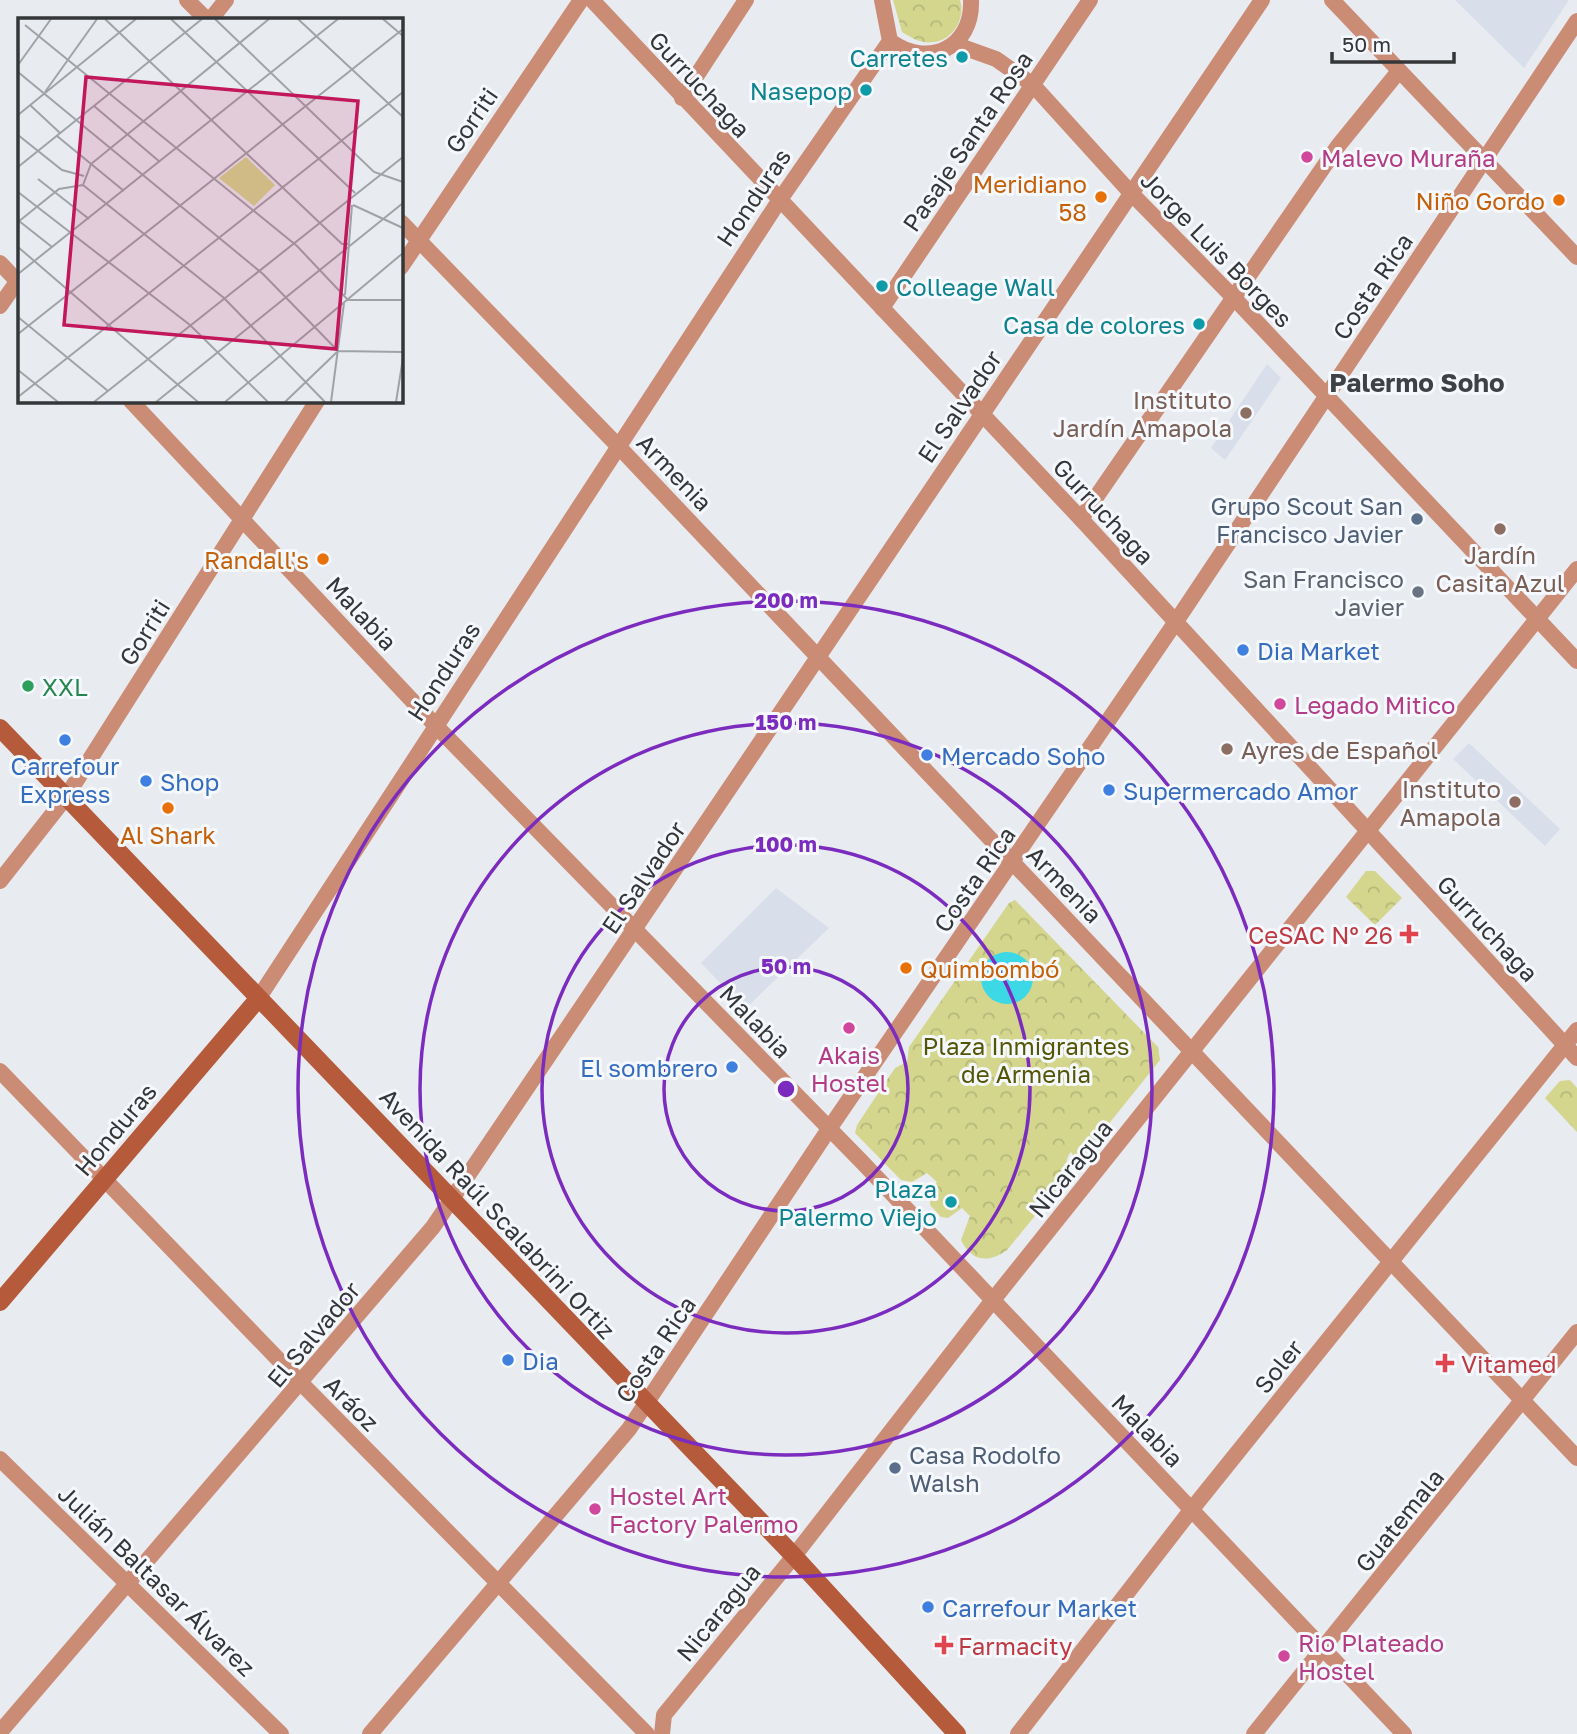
<svg xmlns="http://www.w3.org/2000/svg" width="1577" height="1734" font-family="'Golos Text',sans-serif">
<defs>
<pattern id="park-crowns" width="20" height="18" patternUnits="userSpaceOnUse" patternTransform="scale(1.75)"><rect width="20" height="18" fill="#d3d68c"/><path d="M2 6a3 3 0 1 1 6 0M12 15a3 3 0 1 1 6 0" fill="none" stroke="#b6b87a"/></pattern>
</defs>
<rect width="100%" height="100%" fill="#e8ebf0"/>
<g fill="#d8dfeb">
<path d="M1455 0H1569L1524 68Z"/>
<path d="M1267 364 1281 378 1225 460 1211 448Z"/>
<path d="M1469 743 1560 829 1545 846 1453 759Z"/>
<path d="M776 888 829 928 745 1009 701 963Z"/>
</g>
<g fill="url(#park-crowns)">
<path d="M893 0H960C966 18 953 40 934 42 921 44 912 38 902 32Z"/>
<path d="M1366 871H1375L1402 898 1375 925 1346 897Z"/>
<path d="M1015 900 1158 1047 1160 1060 1083 1156 1075 1158 1071 1152C1063 1161 1069 1167 1066 1178L1007 1250C988 1264 971 1261 961 1240L970 1216 962 1208 948 1218 941 1217 930 1205 931 1191 937 1182 927 1173 912 1182 901 1180 855 1133 857 1125 895 1068 907 1062 909 1047 1009 903Z"/>
<path d="M1570 1080 1577 1088V1132L1545 1098 1560 1081Z"/>
</g>
<circle fill="#3cd8e6" cx="1007" cy="978" r="26"/>
<g fill="none" stroke-linecap="round" stroke-linejoin="round">
<g stroke="#cb8c76" stroke-width="16">
<path d="M187 0 206 19"/>
<path d="M592 0 1081 519 1577 1058"/>
<path d="M882 0 890 41C928 69 973 48 971 0"/>
<path d="M1332 0 1577 257"/>
<path d="M211 19 226 0"/>
<path d="M954 44 996 59 1033 85 1130 192 1234 298 1577 661"/>
<path d="M682 98 746 0"/>
<path d="M401 222 619 447 1577 1458"/>
<path d="M0 263 19 283"/>
<path d="M401 267 581 0"/>
<path d="M0 306 19 279"/>
<path d="M882 308 1090 0"/>
<path d="M131 401 436 726 863 1163 1404 1734"/>
<path d="M1081 519 1338 146 1399 71"/>
<path d="M0 881 66 797 317 401"/>
<path d="M258 999 779 201 890 41"/>
<path d="M0 1071 301 1383 647 1734"/>
<path d="M0 1459 281 1734"/>
<path d="M0 1732 433 1227 1262 0"/>
<path d="M370 1734 629 1429 829 1129 1175 623 1577 21"/>
<path d="M662 1734 664 1715 794 1556 993 1300 1577 569"/>
<path d="M1018 1734 1192 1509 1577 1030"/>
<path d="M1254 1734 1577 1332"/>
</g>
<g stroke="#b55b3b" stroke-width="18">
<path d="M0 728 794 1556 957 1734"/>
<path d="M0 1302 258 999"/>
</g>
</g>
<g fill="none" stroke="#7b2cbf" stroke-width="3.5">
<circle cx="786" cy="1089" r="122"/>
<circle cx="786" cy="1089" r="244"/>
<circle cx="786" cy="1089" r="366"/>
<circle cx="786" cy="1089" r="488"/>
</g>
<g fill="#0f9aa8" stroke="#f5f8fd" stroke-width="2.5">
<circle cx="962" cy="57" r="7"/>
<circle cx="866" cy="90" r="7"/>
<circle cx="882" cy="286" r="7"/>
<circle cx="1199" cy="324" r="7"/>
<circle cx="951" cy="1202" r="7"/>
</g>
<g fill="#d1479c" stroke="#f5f8fd" stroke-width="2.5">
<circle cx="1307" cy="157" r="7"/>
<circle cx="1280" cy="704" r="7"/>
<circle cx="849" cy="1028" r="7"/>
<circle cx="595" cy="1509" r="7"/>
<circle cx="1284" cy="1656" r="7"/>
</g>
<g fill="#e8710a" stroke="#f5f8fd" stroke-width="2.5">
<circle cx="1101" cy="197" r="7"/>
<circle cx="1559" cy="200" r="7"/>
<circle cx="323" cy="559" r="7"/>
<circle cx="168" cy="808" r="7"/>
<circle cx="906" cy="968" r="7"/>
</g>
<g fill="#8d6e63" stroke="#f5f8fd" stroke-width="2.5">
<circle cx="1246" cy="413" r="7"/>
<circle cx="1500" cy="529" r="7"/>
<circle cx="1227" cy="749" r="7"/>
<circle cx="1515" cy="802" r="7"/>
</g>
<g fill="#5c6f8a" stroke="#f5f8fd" stroke-width="2.5">
<circle cx="1417" cy="519" r="7"/>
<circle cx="895" cy="1468" r="7"/>
</g>
<circle fill="#6b7280" stroke="#f5f8fd" stroke-width="2.5" cx="1418" cy="592" r="7"/>
<g fill="#3f7fe0" stroke="#f5f8fd" stroke-width="2.5">
<circle cx="1243" cy="650" r="7"/>
<circle cx="65" cy="740" r="7"/>
<circle cx="927" cy="755" r="7"/>
<circle cx="146" cy="781" r="7"/>
<circle cx="1109" cy="790" r="7"/>
<circle cx="732" cy="1067" r="7"/>
<circle cx="508" cy="1360" r="7"/>
<circle cx="928" cy="1607" r="7"/>
</g>
<circle fill="#2e9e5b" stroke="#f5f8fd" stroke-width="2.5" cx="28" cy="686" r="7"/>
<g fill="#e0444e" stroke="#f5f8fd" stroke-width="2.5">
<path d="M1405.5 923.5h7v7h7v7h-7v7h-7v-7h-7v-7h7z"/>
<path d="M1441.5 1352.5h7v7h7v7h-7v7h-7v-7h-7v-7h7z"/>
<path d="M940.5 1634.5h7v7h7v7h-7v7h-7v-7h-7v-7h7z"/>
</g>
<g text-anchor="middle" dominant-baseline="central" stroke-width="6" stroke-linejoin="round" paint-order="stroke">
<g font-size="24" fill="#0d838f" stroke="#f5f8fd" text-anchor="end">
<text x="948" y="57">Carretes</text>
<text x="852" y="90">Nasepop</text>
<text x="896" y="286" text-anchor="start">Colleage Wall</text>
<text x="1185" y="324">Casa de colores</text>
<text x="937" y="1188">Plaza<tspan x="937" dy="28">Palermo Viejo</tspan></text>
</g>
<g font-size="24" fill="#353638" stroke="#f5f8fd">
<text transform="translate(700 84) rotate(47)">Gurruchaga</text>
<text transform="translate(471 120) rotate(-56)">Gorriti</text>
<text transform="translate(967 141) rotate(-56)">Pasaje Santa Rosa</text>
<text transform="translate(753 197) rotate(-56)">Honduras</text>
<text transform="translate(1217 249) rotate(46)">Jorge Luis Borges</text>
<text transform="translate(1372 286) rotate(-56)">Costa Rica</text>
<text transform="translate(959 406) rotate(-56)">El Salvador</text>
<text transform="translate(675 472) rotate(46)">Armenia</text>
<text transform="translate(1104 511) rotate(47)">Gurruchaga</text>
<text transform="translate(362 613) rotate(47)">Malabia</text>
<text transform="translate(144 632) rotate(-58)">Gorriti</text>
<text transform="translate(443 671) rotate(-57)">Honduras</text>
<text transform="translate(643 877) rotate(-56)">El Salvador</text>
<text transform="translate(974 879) rotate(-55)">Costa Rica</text>
<text transform="translate(1065 884) rotate(46)">Armenia</text>
<text transform="translate(1488 928) rotate(47)">Gurruchaga</text>
<text transform="translate(756 1021) rotate(46)">Malabia</text>
<text transform="translate(115 1129) rotate(-50)">Honduras</text>
<text transform="translate(1070 1168) rotate(-51)">Nicaragua</text>
<text transform="translate(498 1213) rotate(47)">Avenida Raúl Scalabrini Ortiz</text>
<text transform="translate(313 1334) rotate(-50)">El Salvador</text>
<text transform="translate(655 1349) rotate(-56)">Costa Rica</text>
<text transform="translate(1278 1366) rotate(-51)">Soler</text>
<text transform="translate(352 1403) rotate(45)">Aráoz</text>
<text transform="translate(1148 1430) rotate(46)">Malabia</text>
<text transform="translate(1399 1520) rotate(-51)">Guatemala</text>
<text transform="translate(157 1580) rotate(44)">Julián Baltasar Álvarez</text>
<text transform="translate(718 1612) rotate(-51)">Nicaragua</text>
</g>
<g font-size="24" fill="#b23c85" stroke="#f5f8fd" text-anchor="start">
<text x="1321" y="157">Malevo Muraña</text>
<text x="1294" y="704">Legado Mitico</text>
<text x="849" y="1054" text-anchor="middle">Akais<tspan x="849" dy="28">Hostel</tspan></text>
<text x="609" y="1495">Hostel Art<tspan x="609" dy="28">Factory Palermo</tspan></text>
<text x="1298" y="1642">Rio Plateado<tspan x="1298" dy="28">Hostel</tspan></text>
</g>
<g font-size="24" fill="#c56008" stroke="#f5f8fd" text-anchor="end">
<text x="1087" y="183">Meridiano<tspan x="1087" dy="28">58</tspan></text>
<text x="1545" y="200">Niño Gordo</text>
<text x="309" y="559">Randall's</text>
<text x="168" y="834" text-anchor="middle">Al Shark</text>
<text x="920" y="968" text-anchor="start">Quimbombó</text>
</g>
<g font-size="24" fill="#785e54" stroke="#f5f8fd" text-anchor="end">
<text x="1232" y="399">Instituto<tspan x="1232" dy="28">Jardín Amapola</tspan></text>
<text x="1500" y="554" text-anchor="middle">Jardín<tspan x="1500" dy="28">Casita Azul</tspan></text>
<text x="1241" y="749" text-anchor="start">Ayres de Español</text>
<text x="1501" y="788">Instituto<tspan x="1501" dy="28">Amapola</tspan></text>
</g>
<g font-size="24" fill="#4e5e75" stroke="#f5f8fd" text-anchor="end">
<text x="1403" y="505">Grupo Scout San<tspan x="1403" dy="28">Francisco Javier</tspan></text>
<text x="909" y="1454" text-anchor="start">Casa Rodolfo<tspan x="909" dy="28">Walsh</tspan></text>
</g>
<g font-size="24" fill="#5b616d" stroke="#f5f8fd" text-anchor="end">
<text x="1404" y="578">San Francisco<tspan x="1404" dy="28">Javier</tspan></text>
</g>
<g font-size="24" fill="#366cbe" stroke="#f5f8fd" text-anchor="start">
<text x="1257" y="650">Dia Market</text>
<text x="941" y="755">Mercado Soho</text>
<text x="65" y="765" text-anchor="middle">Carrefour<tspan x="65" dy="28">Express</tspan></text>
<text x="160" y="781">Shop</text>
<text x="1123" y="790">Supermercado Amor</text>
<text x="718" y="1067" text-anchor="end">El sombrero</text>
<text x="522" y="1360">Dia</text>
<text x="942" y="1607">Carrefour Market</text>
</g>
<g font-size="24" fill="#27864d" stroke="#f5f8fd" text-anchor="start">
<text x="42" y="686">XXL</text>
</g>
<g font-size="24" fill="#be3a42" stroke="#f5f8fd" text-anchor="start">
<text x="1393" y="934" text-anchor="end">CeSAC Nº 26</text>
<text x="1461" y="1363">Vitamed</text>
<text x="958" y="1645">Farmacity</text>
</g>
<g font-size="24" fill="#555605" stroke="#f5f8fd">
<text x="1026" y="1045">Plaza Inmigrantes<tspan x="1026" dy="28">de Armenia</tspan></text>
</g>
<g font-size="26" font-weight="bold" fill="#3e4145" stroke="#f5f8fd">
<text x="1417" y="382">Palermo Soho</text>
</g>
</g>
<g transform="translate(18 18)">
<rect width="385" height="385" fill="#e8ebf0"/>
<path d="M228 139 257 167 236 188 201 160Z" fill="#d3d68c"/>
<path fill="none" stroke="#a0a3a6" stroke-width="2" d="M87 1 324 226H331M153 1 337 175M197 1 356 154 385 164M280 1 385 99M365 1 385 18M7 7 279 228 330 282H385M0 47 33 1M0 54 245 256 320 333 385 334M27 74 79 1M12 87 42 115M76 88 142 144M0 97 118 1M0 117 44 152 66 158M39 118 106 173M0 149 184 1M20 161 71 201M65 167 206 280 307 384M65 167 73 146 251 1M0 174 172 307 250 384M335 187 385 210M1 203 34 229M0 204 41 171 65 167M0 229 180 384M0 256 320 1M327 277 334 187M0 299 90 373M0 316 385 11M0 352 40 384M0 379 385 74M76 384 385 139M138 384 385 185M207 384 385 235M267 384 319 334M313 384 326 285M378 384 385 340"/>
<path fill="#c2185b" fill-opacity="0.15" stroke="#c2185b" stroke-width="3.5" d="M68 59 340 83 318 331 46 307Z"/>
<rect width="385" height="385" fill="none" stroke="#353638" stroke-width="3.5"/>
</g>
<circle cx="786" cy="1089" r="10" fill="#7b2cbf" stroke="#f5f8fd" stroke-width="3.5"/>
<g font-size="21" text-anchor="middle" font-weight="bold" fill="#7b2cbf" stroke="#f5f8fd" stroke-width="6" stroke-linejoin="round" paint-order="stroke">
<text x="786" y="608">200 m</text>
<text x="786" y="730">150 m</text>
<text x="786" y="852">100 m</text>
<text x="786" y="974">50 m</text>
</g>
<path d="M1332 52v10h122v-10" fill="none" stroke="#353638" stroke-width="3.5"/>
<text x="1342" y="52" font-size="21" fill="#353638" stroke="#f5f8fd" stroke-width="5" paint-order="stroke">50 m</text>
</svg>
